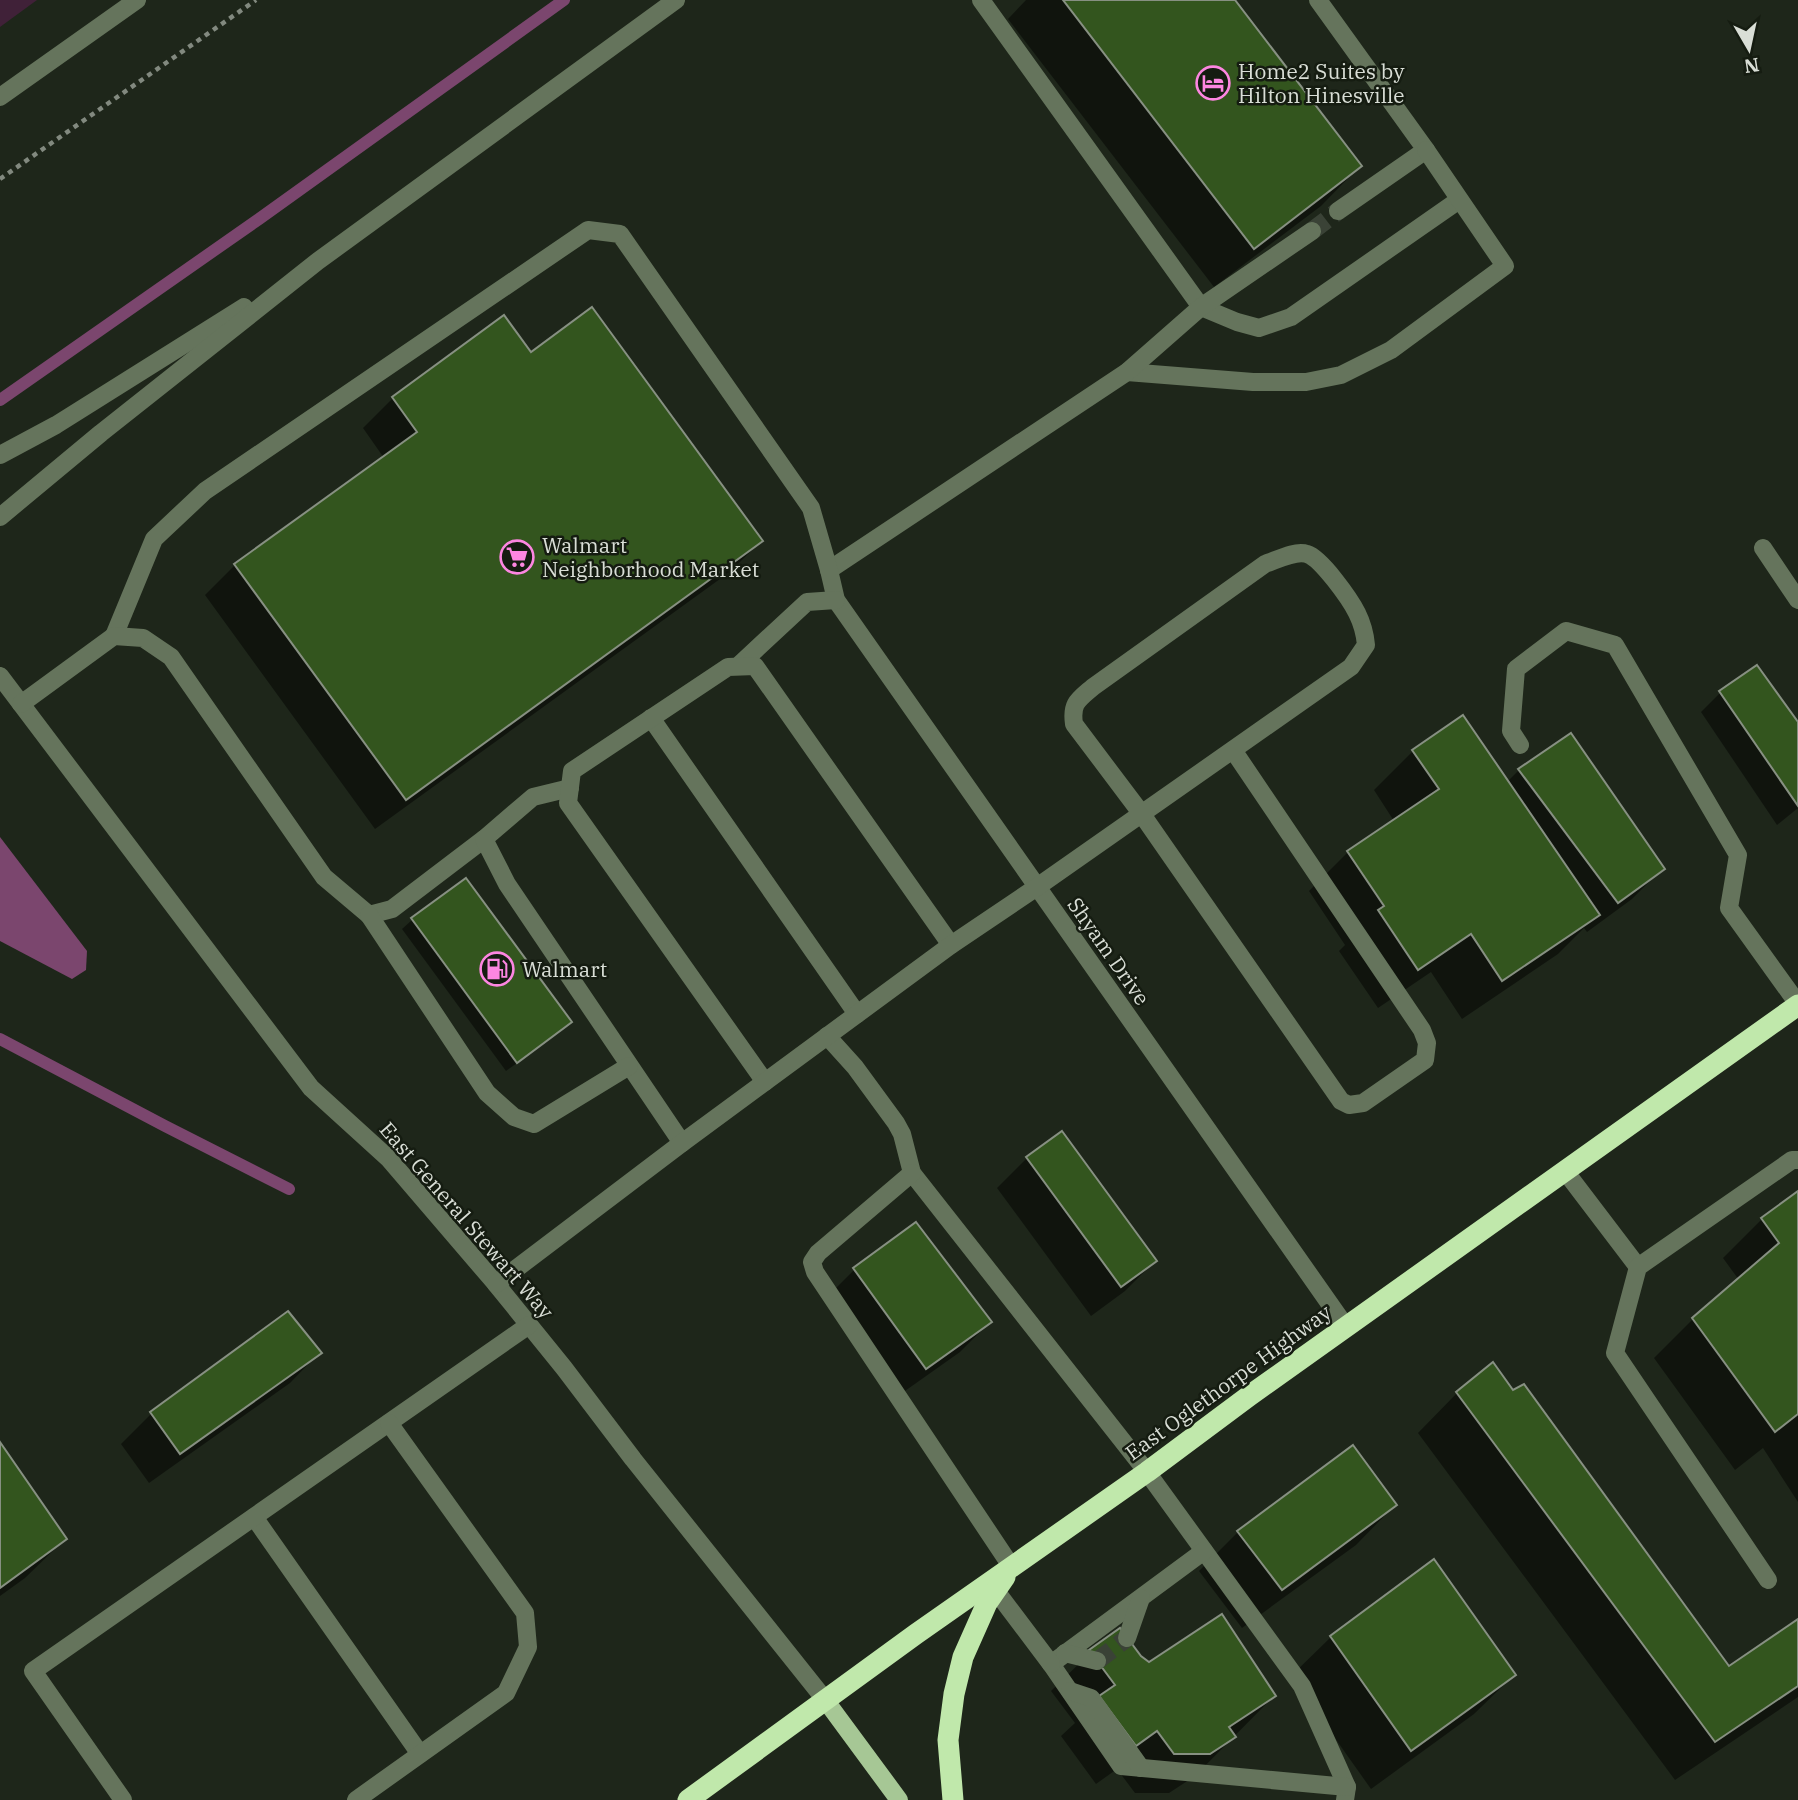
<svg xmlns="http://www.w3.org/2000/svg" width="1798" height="1800" font-family="'IBM Plex Serif',serif">
<rect width="100%" height="100%" fill="#1e261a"/>
<path fill="#402138" d="M0 0H37L0 27Z"/>
<path fill="#7b466e" d="M0 837 87 951 86 970 72 979 0 941Z"/>
<g fill="#0007">
<path d="M1026 0H1232L1360 166 1321 206 1214 287 1008 19Z"/>
<path d="M504 318 530 354 761 541 731 571 375 829 205 595 235 565 384 458 363 428 393 398Z"/>
<path d="M1721 692 1798 725V808L1777 825 1701 712Z"/>
<path d="M1413 751 1507 782 1519 770 1662 869 1632 899 1587 932 1584 928 1558 954 1462 1019 1431 972 1378 1008 1339 951 1345 945 1309 891 1348 852 1394 821 1374 790Z"/>
<path d="M466 880 570 1022 560 1032 506 1071 402 929 412 920Z"/>
<path d="M1027 1158 1155 1261 1125 1291 1091 1316 997 1188Z"/>
<path d="M1798 1194V1502L1763 1448 1735 1470 1654 1358 1693 1319 1739 1280 1723 1258 1762 1219Z"/>
<path d="M855 1269 990 1322 960 1352 895 1398 825 1299Z"/>
<path d="M287 1314 319 1353 290 1383 149 1483 121 1444 151 1414Z"/>
<path d="M1457 1393 1729 1669 1798 1621V1697L1675 1780 1418 1433Z"/>
<path d="M0 1445 65 1539 25 1578 0 1596Z"/>
<path d="M1395 1505 1356 1545 1242 1628 1199 1571 1238 1532Z"/>
<path d="M1434 1561 1514 1675 1474 1714 1371 1789 1291 1676 1331 1637Z"/>
<path d="M1091 1652 1140 1658 1149 1664 1274 1696 1195 1776 1169 1793H1135L1117 1769 1096 1784 1061 1736 1075 1723 1051 1691Z"/>
</g>
<g fill="none" stroke-linecap="round" stroke-linejoin="round">
<g stroke="#7b466e" stroke-width="12">
<path d="M0 400 259 219 564 0"/>
<path d="M0 1039 165 1126 289 1189"/>
</g>
</g>
<g fill="#33551e" stroke="#879082" stroke-width="2">
<path d="M1063 0H1235L1362 166 1254 249Z"/>
<path d="M592 307 763 541 406 800 234 564 417 432 392 397 504 315 531 352Z"/>
<path d="M1757 665 1798 722V806L1719 691Z"/>
<path d="M1463 715 1600 915 1502 981 1471 934 1418 970 1378 910 1384 906 1347 851 1439 789 1412 750Z"/>
<path d="M1571 733 1665 869 1618 903 1518 769Z"/>
<path d="M466 878 572 1022 517 1063 411 918Z"/>
<path d="M1062 1131 1157 1261 1121 1287 1026 1157Z"/>
<path d="M1798 1191V1414L1775 1432 1692 1318 1779 1243 1761 1218Z"/>
<path d="M916 1222 992 1322 926 1369 853 1268Z"/>
<path d="M288 1311 322 1353 180 1454 150 1412Z"/>
<path d="M1493 1362 1513 1390 1524 1384 1729 1666 1798 1619V1686L1715 1742 1456 1392Z"/>
<path d="M0 1442 67 1539 0 1588Z"/>
<path d="M1353 1445 1397 1505 1282 1590 1237 1531Z"/>
<path d="M1434 1559 1516 1675 1411 1751 1330 1636Z"/>
<path d="M1222 1614 1276 1696 1229 1727 1236 1737 1210 1754H1174L1157 1731 1136 1746 1099 1696 1115 1685 1089 1650 1120 1628 1141 1656 1149 1662Z"/>
</g>
<g fill="none" stroke-linecap="round" stroke-linejoin="round">
<g stroke="#3a4236" stroke-width="18" stroke-dasharray="18 9" stroke-linecap="butt">
<path d="M1312 231 1338 211"/>
<path d="M1097 1661 1127 1638"/>
</g>
<path stroke="#82897f" stroke-width="4.5" stroke-dasharray="5 5" stroke-linecap="butt" d="M0 179 256 0"/>
<g stroke="#65745c" stroke-width="18">
<path d="M981 0 1201 307 1237 322 1259 328 1291 317 1459 200"/>
<path d="M1318 0 1426 150 1338 211"/>
<path d="M0 97 137 0"/>
<path d="M1127 372 1253 382H1306L1341 375 1391 350 1505 266 1426 150"/>
<path d="M0 455 56 425 244 307"/>
<path d="M0 517 101 433 318 261 676 0"/>
<path d="M1763 548 1798 600"/>
<path d="M829 570 1127 372 1201 307 1312 231"/>
<path d="M114 636 154 539 205 491 588 230 620 234 811 508 829 570 836 600 1346 1327"/>
<path d="M738 666 807 602 836 600"/>
<path d="M0 676 311 1088 388 1158 496 1284 564 1368 633 1459 826 1701"/>
<path d="M21 704 114 636 143 638 171 657 324 877 369 915 392 909 484 839"/>
<path d="M651 718 857 1014"/>
<path d="M1520 745 1511 731 1516 669 1566 631 1615 645 1738 855 1729 908 1798 1004"/>
<path d="M570 788 533 797 484 839 507 884 682 1143"/>
<path d="M369 915 487 1093 514 1117 534 1124 629 1066"/>
<path d="M827 1036 855 1067 896 1123 902 1134 912 1173 1147 1472 1302 1686 1347 1787 1345 1800"/>
<path d="M765 1082 568 803 572 771 728 667 755 666 951 945"/>
<path d="M1565 1171 1638 1267"/>
<path d="M912 1173 818 1253 812 1262 815 1272 1011 1566"/>
<path d="M496 1284 682 1143 951 945 1037 887 1351 667 1366 645C1365 634 1362 623 1357 613 1350 599 1321 558 1307 554 1295 550 1277 560 1265 564L1093 687C1078 700 1071 703 1074 724L1141 813 1341 1101 1349 1105 1363 1103 1425 1060 1427 1043 1422 1030 1233 750"/>
<path d="M254 1517 420 1754"/>
<path d="M1204 1551 1051 1664 1121 1766 1347 1787"/>
<path d="M1768 1580 1615 1353 1638 1267 1792 1160H1798"/>
<path d="M996 1591 1051 1664"/>
<path d="M1127 1638 1141 1598"/>
<path d="M1065 1653 1097 1661"/>
<path d="M1070 1691 1091 1698 1141 1768"/>
<path d="M123 1800 33 1671 529 1325"/>
<path d="M356 1800 506 1693 528 1647 525 1613 389 1423"/>
</g>
<path stroke="#a6c795" stroke-width="18" d="M826 1701 899 1800"/>
<g stroke="#c0e8ab" stroke-width="21">
<path d="M688 1800 916 1634 1147 1472 1249 1396 1798 1005"/>
<path d="M953 1800 948 1740 954 1694 963 1657 987 1603 1005 1577"/>
</g>
</g>
<defs>
<symbol id="hotel-ring" viewBox="-11 -11 22 22"><circle r="9.5" fill="#151c11" stroke="#fd86e1" stroke-width="1.5"/><path d="M-6-4.5h1.5V1H6V5H4.5V3h-9V5H-6ZM-4 0a1.8 1.8 0 1 1 3.6 0ZM.5 0V-2.5h3Q6-2.5 6 0Z" fill="#fd86e1"/></symbol>
<symbol id="supermarket-ring" viewBox="-11 -11 22 22"><circle r="9.5" fill="#151c11" stroke="#fd86e1" stroke-width="1.5"/><path d="M-6-5.5h2.5l.6 2H6L4.5 2H-2.5L-4.4-4H-6ZM-1.5 3.2a1.3 1.3 0 1 0 .1 0ZM3 3.2a1.3 1.3 0 1 0 .1 0Z" fill="#fd86e1"/></symbol>
<symbol id="fuel-ring" viewBox="-11 -11 22 22"><circle r="9.5" fill="#151c11" stroke="#fd86e1" stroke-width="1.5"/><path d="M-5.5-6h7V0h2V4h1.3V-2.5L3-4.5l.8-.8L6-3V5H2.5V1h-1V6h-7ZM-4.2-4.7v3.2H.2V-4.7Z" fill="#fd86e1"/></symbol>
</defs>
<g fill-rule="evenodd">
<use href="#hotel-ring" x="1194" y="64" width="38" height="38"/>
<use href="#supermarket-ring" x="498" y="538" width="38" height="38"/>
<use href="#fuel-ring" x="478" y="950" width="38" height="38"/>
</g>
<g text-anchor="middle" dominant-baseline="central" stroke-width="5" stroke-linejoin="round" paint-order="stroke">
<g font-size="21" fill="#d9ded6" stroke="#151c11" text-anchor="start">
<text x="1238" y="71">Home2 Suites by<tspan x="1238" dy="24">Hilton Hinesville</tspan></text>
<text x="542" y="545">Walmart<tspan x="542" dy="24">Neighborhood Market</tspan></text>
<text x="522" y="969">Walmart</text>
</g>
<g font-size="21" fill="#d9ded6" stroke="#151c11">
<text transform="translate(1109 951) rotate(55)">Shyam Drive</text>
<text transform="translate(467 1220) rotate(49)">East General Stewart Way</text>
<text transform="translate(1228 1382) rotate(-36)">East Oglethorpe Highway</text>
</g>
</g>
<g transform="translate(1749 49) rotate(171)" stroke="#151c11" stroke-width="5" paint-order="stroke">
<path d="M0-5L12 26L0 18L-12 26Z" fill="#d9ded6"/>
<text y="-10" font-size="19" font-weight="bold" text-anchor="middle" fill="#d9ded6">N</text>
</g>
</svg>
